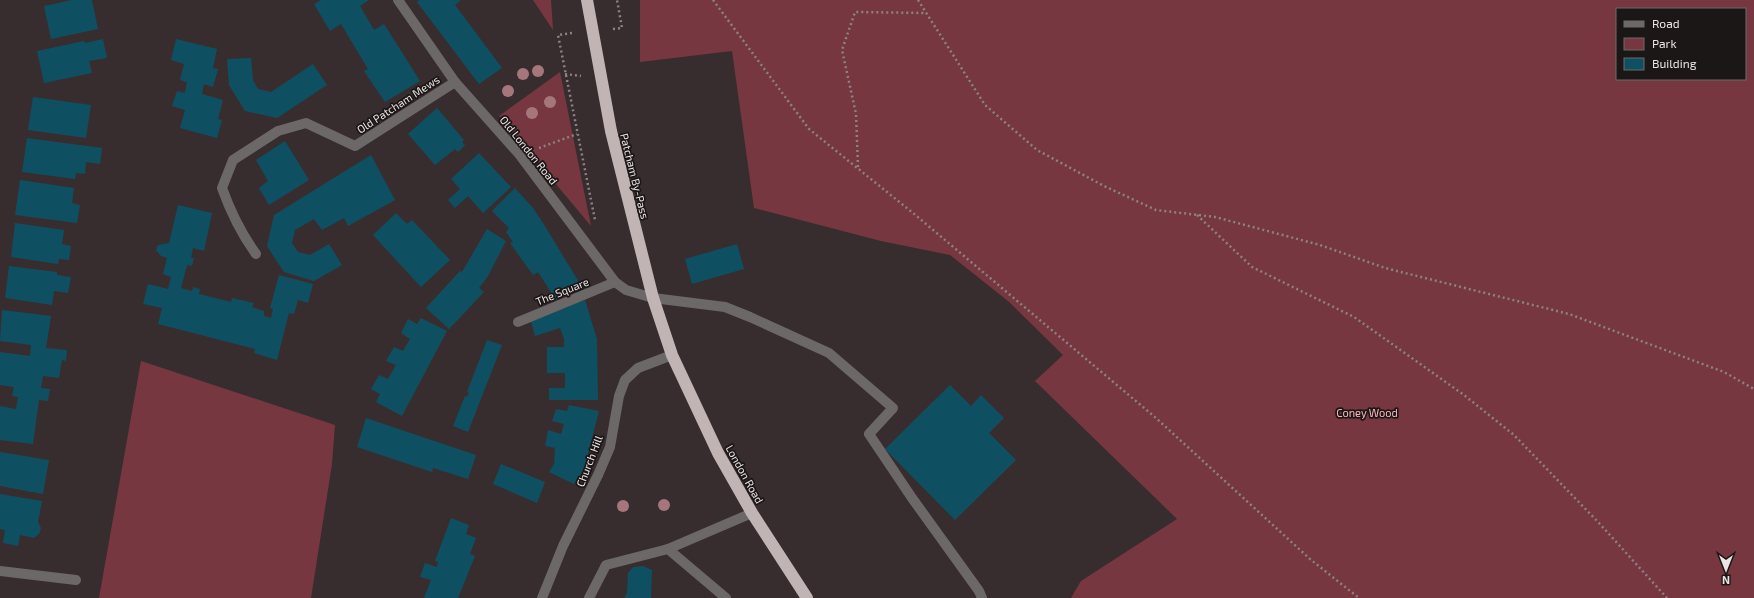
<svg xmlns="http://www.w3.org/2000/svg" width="1754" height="598" font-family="'Exo 2',sans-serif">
<rect width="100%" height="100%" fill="#382d2e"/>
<g fill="#773740" fill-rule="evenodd">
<path d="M533 0H551L553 30Z"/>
<path d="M640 0H1754V598H1071L1081 581 1177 519 1035 381 1063 355 1008 301 950 255 881 241 754 208 732 51 640 62ZM1617 9H1745V79H1617Z"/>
<path d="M560 72 591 226 499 116Z"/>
<path d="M141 361 335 425 332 464 311 598H99Z"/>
</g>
<g fill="#0e5062">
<path d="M72 0H92L98 29 51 39 44 6Z"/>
<path d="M321 0H369L360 6 374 30 384 24 420 81 385 102 364 71 368 69 341 24 330 31 314 4Z"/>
<path d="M419 0H461L455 5 502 68 479 84 417 2Z"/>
<path d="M103 39 107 58 89 61 92 73 44 83 37 51 84 41 85 43Z"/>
<path d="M176 39 217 49 213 68 218 69 213 87 204 84 202 94 223 100 218 119 222 120 217 138 180 128 185 110 172 106 177 91 185 93 187 82 180 80 184 64 171 60Z"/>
<path d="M251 58 253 80 258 89 271 92 313 64 327 85 277 118 245 111 229 85 227 59Z"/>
<path d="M33 97 91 105 86 138 28 130Z"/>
<path d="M437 108 464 140 462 142 465 145 458 152 455 149 435 165 408 134Z"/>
<path d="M27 138 102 148 100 164 86 162 85 174 76 173 75 179 22 172Z"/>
<path d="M285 141 309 180 269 205 259 188 268 181 256 160Z"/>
<path d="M479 153 511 187 483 213 468 196 455 208 448 200 460 189 451 179Z"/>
<path d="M371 155 395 200 348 226 344 218 322 230 314 219 295 230 292 243 298 252 310 255 329 244 342 265 314 281 284 272 267 246 274 215Z"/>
<path d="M20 180 74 188 72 203 80 205 77 223 15 215Z"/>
<path d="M515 188 533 208 543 223 582 287 556 300 538 272 533 275 510 243 513 242 506 232 509 228 492 211Z"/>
<path d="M178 205 212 213 204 251 193 248 191 258H194L192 266 187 265 181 288 192 291 193 287 200 289 199 294 231 302 232 298 254 303 252 307 264 311V316L271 318 273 309 270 308 279 275 313 284 308 303 298 300 294 314 289 313 277 360 254 353 255 349 158 324 162 308 143 304 148 284 168 289 171 277 163 274 167 258 161 256 156 250 158 245 169 243Z"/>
<path d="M396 213 407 224 412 220 450 260 421 287 373 235Z"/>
<path d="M15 223 64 230 62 244 71 246 69 260 59 259 58 264 11 257Z"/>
<path d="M487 229 506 241 488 276 479 288 484 292 449 329 426 308 460 271 462 272Z"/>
<path d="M737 244 744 269 692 284 685 259Z"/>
<path d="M9 266 57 272V275L71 277 68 293 54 291 52 305 5 298Z"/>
<path d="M585 300 597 339 598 400H549V388H565V373H547V347H564V339L560 328 535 336 530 318Z"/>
<path d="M2 310 51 316 46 348 67 350 66 361 62 360 59 378 43 376 41 388 50 389 48 401 39 400 33 444 0 440V406L16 409 18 397 12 396 14 387 0 385V352L30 356 31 345 0 341Z"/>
<path d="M421 318 447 331 402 416 376 402 380 394 371 389 379 375 388 379 396 365 386 361 394 347 403 351 407 344 410 339 401 333 408 319 417 324Z"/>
<path d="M487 340 502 345 468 432 453 426 465 396 467 397 469 393 467 392Z"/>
<path d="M950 385 971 406 981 395 1004 418 989 433 1016 460 955 520 885 449Z"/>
<path d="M569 405 599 411 584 469 574 484 549 472 554 464 555 448 545 446 548 430 561 434 564 424 552 421 556 409 567 411Z"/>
<path d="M366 418 476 455 468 479 433 468 432 472 357 447Z"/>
<path d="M0 452 49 460 43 494 0 486Z"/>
<path d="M501 464 545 482 537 503 493 484Z"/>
<path d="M0 494 42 501 38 522 41 528 39 534 34 538 20 535 18 546 3 543 5 530 0 529Z"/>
<path d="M451 518 469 525 466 534 476 538 470 554 475 556 458 598H424L431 580 420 577 425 563 437 567 438 562 435 561Z"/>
<path d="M643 566 652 570 651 598H624L627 593 628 573 633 567Z"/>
</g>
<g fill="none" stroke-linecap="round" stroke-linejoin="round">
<g stroke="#8b8283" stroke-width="2.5" stroke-dasharray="2 3" stroke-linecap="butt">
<path d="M713 0 809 129 913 213 1156 418 1310 559 1359 598"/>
<path d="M918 0 985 105 1037 150 1104 186 1156 210 1215 217 1320 245 1385 268 1569 314 1724 372 1754 389"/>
<path d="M613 29 622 28 617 0"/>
<path d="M572 33 558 35 595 220"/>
<path d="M565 74 581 76"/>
<path d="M539 148 577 134"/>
<path d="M858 167 856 114 842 50 855 12 926 13"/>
<path d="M1197 215 1252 267 1354 317 1464 395 1514 435 1599 523 1667 598"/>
</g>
<g stroke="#6d6868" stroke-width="10">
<path d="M398 0 455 82 519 154 615 282 626 290 653 298 725 307 750 317 829 353 893 408 869 434 912 498 979 591 982 598"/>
<path d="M256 254C240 232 231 213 222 188L233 160 278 131 306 123 355 146 455 82"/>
<path d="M518 322 615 282"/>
<path d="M668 549 726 598"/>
<path d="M0 571 76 580"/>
<path d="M542 598 563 546 598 475 610 447 619 396 625 380 638 368 672 355"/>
<path d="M589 598 606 565 668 549 752 513"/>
</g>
<path stroke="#c1b4b4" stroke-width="12" d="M587 0 611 131 653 298 672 355 718 453 752 513 807 598"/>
</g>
<g fill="#a5777c">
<circle cx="538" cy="71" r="6"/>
<circle cx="523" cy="74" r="6"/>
<circle cx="508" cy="91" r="6"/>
<circle cx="550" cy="102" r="6"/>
<circle cx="532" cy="113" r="6"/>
<circle cx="664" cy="505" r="6"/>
<circle cx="623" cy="506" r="6"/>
</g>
<g text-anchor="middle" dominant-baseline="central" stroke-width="3.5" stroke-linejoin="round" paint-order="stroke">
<g font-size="11" fill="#ebe3e4" stroke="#1c1717">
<text transform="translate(398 104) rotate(-33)">Old Patcham Mews</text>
<text transform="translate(529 150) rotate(51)">Old London Road</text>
<text transform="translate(635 176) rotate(76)">Patcham By-Pass</text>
<text transform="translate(562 291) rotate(-22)">The Square</text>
<text transform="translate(589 461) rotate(-69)">Church Hill</text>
<text transform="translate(745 474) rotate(61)">London Road</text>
</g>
<g font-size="11" fill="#feb4bb" stroke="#1c1717">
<text x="1367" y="412">Coney Wood</text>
</g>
</g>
<rect x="1616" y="8" width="130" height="72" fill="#1c1717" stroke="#6f6969"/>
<rect x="1624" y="21" width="20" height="6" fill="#6d6868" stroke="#6f6969"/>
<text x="1652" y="28" font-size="12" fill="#ebe3e4">Road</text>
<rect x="1624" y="38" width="20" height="12" fill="#773740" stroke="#6f6969"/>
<text x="1652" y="48" font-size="12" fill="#ebe3e4">Park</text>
<rect x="1624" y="58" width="20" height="12" fill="#0e5062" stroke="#6f6969"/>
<text x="1652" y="68" font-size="12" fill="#ebe3e4">Building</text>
<g transform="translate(1726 570) rotate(180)" stroke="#1c1717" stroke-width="3" paint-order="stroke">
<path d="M0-3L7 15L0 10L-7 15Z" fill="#ebe3e4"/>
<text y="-6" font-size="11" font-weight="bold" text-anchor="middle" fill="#ebe3e4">N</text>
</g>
</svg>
